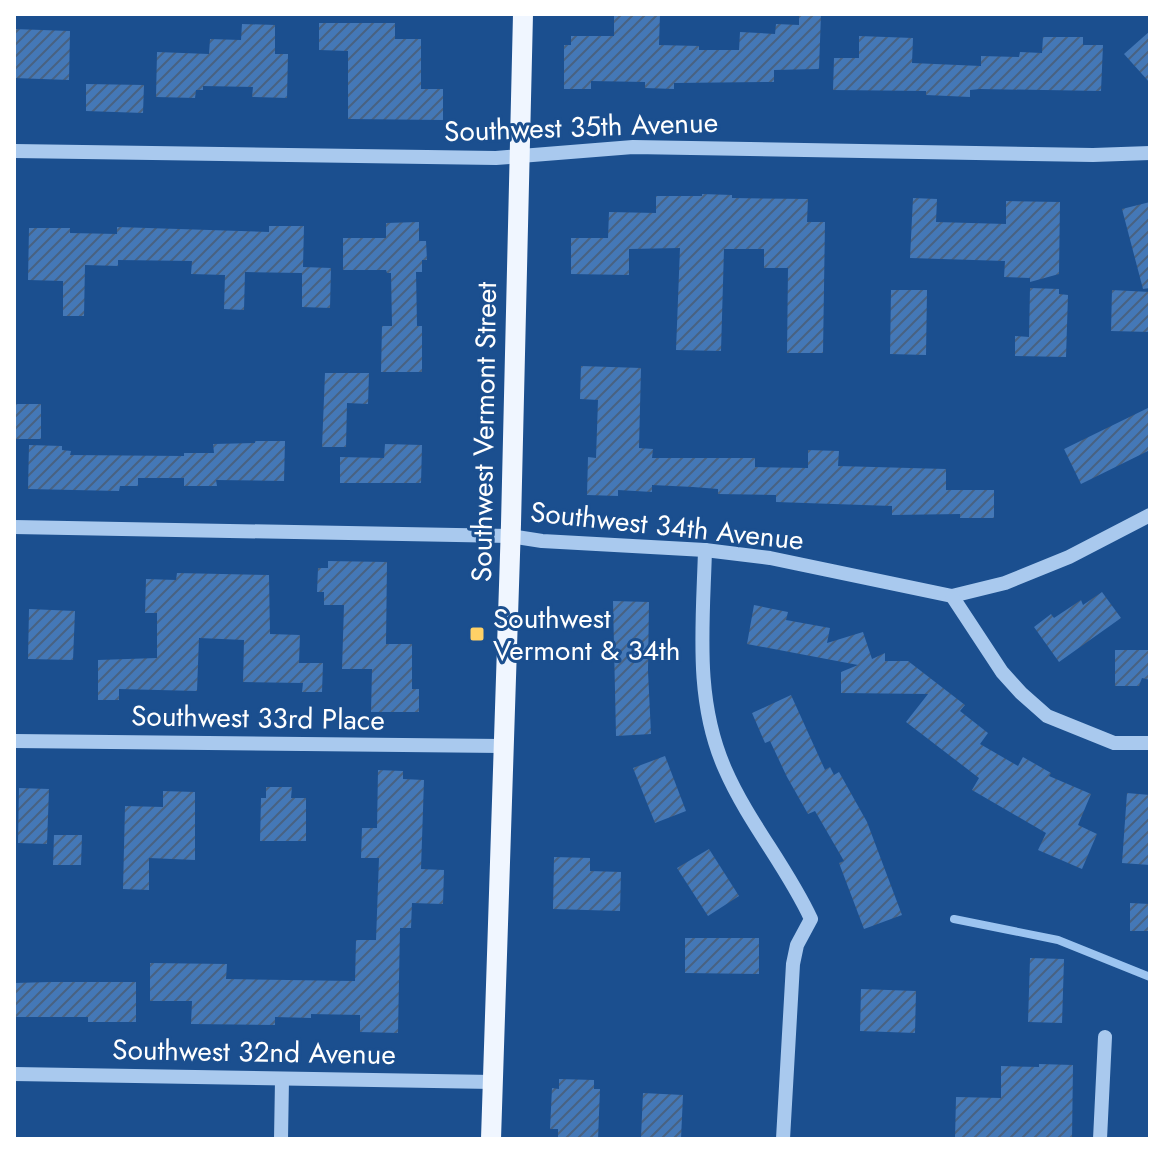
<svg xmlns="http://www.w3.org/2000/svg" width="1164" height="1153" font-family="Jost,sans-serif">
<defs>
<pattern id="building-hatch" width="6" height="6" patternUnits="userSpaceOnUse" patternTransform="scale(2)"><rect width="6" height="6" fill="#4478b7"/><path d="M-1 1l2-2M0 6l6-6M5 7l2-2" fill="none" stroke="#486282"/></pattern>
</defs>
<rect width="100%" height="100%" fill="#1b4f8f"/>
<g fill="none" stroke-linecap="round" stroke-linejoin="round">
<path stroke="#9cc4f0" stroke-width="8" d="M954 919 1058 940 1150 977"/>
</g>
<g fill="url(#building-hatch)">
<path d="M614 14H660L659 45 699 46V50H739L740 32 775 34 776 24 799 25V14H821L819 69 774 70V82L674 83V89L645 88V82L591 81V89H564V45H571V36H614Z"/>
<path d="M319 23H395V39H421V89H443V120L348 119V51L319 50Z"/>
<path d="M242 24 275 25V54H288L287 98 252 97 253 87 203 86V90H196L195 98 156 97 157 52 209 54 210 39 241 40Z"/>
<path d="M14 29 70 31 69 80 14 78Z"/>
<path d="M1150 31V83L1124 54Z"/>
<path d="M859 36 913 38 912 63 981 66V56L1019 57 1020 52 1042 53 1043 37H1083V45H1103L1101 91 980 89 970 90V97L926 95V91L833 90 834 58H859Z"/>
<path d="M86 84 144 85 143 113 86 111Z"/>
<path d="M702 194 732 195V198L808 199 807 222H825L823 353H787L788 268H764V249H724L721 351 676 350 680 248 629 249V275L571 274V238H608L609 212 656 213V196H702Z"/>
<path d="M913 198 937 199 936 222 1006 224V201L1060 202 1059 274 1030 282V278L1004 277 1005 261 910 258Z"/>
<path d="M1150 202V288L1143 289 1122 209Z"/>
<path d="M419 222V241H426L427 260H422V272H416L417 326H422V372H381L382 326H392L391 273H387L386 270H343V238H386V223Z"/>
<path d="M269 226H304L303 267 331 268 330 308 302 307V273L245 272 244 310 224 309 225 275 191 274 192 261 118 260V266L85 265 84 316H63V281L28 280 29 228H70V233L117 234V227L269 232Z"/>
<path d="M1030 288 1059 289V294L1068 295 1066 357 1015 356V336L1029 337Z"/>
<path d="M891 290H927L926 355 890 354Z"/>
<path d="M1112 290 1150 292V332L1111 331Z"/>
<path d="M581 366 641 368 639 448 653 449 652 458H755V467L808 468V450L839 451 838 466 946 469V490H994V518H960V514L892 515V506L776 502V495L718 494V489L693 487 652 485V492L618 490V496L587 495 588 457 596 458 598 400 580 399Z"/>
<path d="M325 373H369L368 404 347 403 346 447H322Z"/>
<rect x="14" y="404" width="27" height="35"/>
<path d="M1150 407V450L1081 484 1064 449Z"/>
<path d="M255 441H285L284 481 216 480 217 486H184V478H138V486H120L119 491 28 489 29 445 62 446V450L71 451 70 455 184 456V453H214L213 444 255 443Z"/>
<path d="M385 444 422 445 421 483H340V457L384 458Z"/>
<path d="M328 561 387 562 386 644H412V689H419V712H371L372 669H342L344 605H324V592H317L318 568H328Z"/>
<path d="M177 573 269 575 270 634 300 635 299 663H323L322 692H302L303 683 243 682 244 640 199 638 197 691 119 689V700H98V660L157 658V613H145L146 579 176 580Z"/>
<path d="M1102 592 1121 618 1059 662 1034 627 1051 614 1054 618 1081 600 1083 605Z"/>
<path d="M613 601 649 602 648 671 651 734 616 736Z"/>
<path d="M754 605 788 612 786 620 830 628 827 643 863 632 872 659 885 653V661H908L965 705 960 711 988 733 980 744 1018 766 1023 757 1051 773 1049 776 1091 794 1078 825 1097 834 1082 869 1038 850 1046 833 972 790 979 778 906 722 928 694 841 693V672L858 665 747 644Z"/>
<path d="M29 609 75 611 73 660 28 659Z"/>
<path d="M1115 650H1150V680L1142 678 1139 686H1115Z"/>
<path d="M791 695 825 770 830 767 834 775 839 772 867 822 902 915 864 929 839 863 844 861 815 811 808 814 787 777 770 741 765 743 752 713Z"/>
<path d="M665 756 686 811 655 823 633 768Z"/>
<path d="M378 770 403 771V779L424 780 421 869 444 870 443 904 412 903 411 928H400L398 1033 360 1032V1015L311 1014V1018L275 1017V1025L191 1024 192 1001H150V963L227 964 226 979 355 981 356 940H376L379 858H361L362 828H377Z"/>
<path d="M266 787H292L291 798H306V841H260L261 798H266Z"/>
<path d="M19 788 49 789 47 844 18 843Z"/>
<path d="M163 791 195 792V860L149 858V890L123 889 125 806 163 807Z"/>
<path d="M1127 793 1150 795V865L1122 863Z"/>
<path d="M54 835H82L81 865H53Z"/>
<path d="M709 849 739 896 708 916 677 868Z"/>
<path d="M554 857 590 858V871L621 872 620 911 553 909Z"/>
<path d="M1130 903 1150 904V931H1130Z"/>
<path d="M685 938H759V974L685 973Z"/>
<path d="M1030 958 1064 959 1062 1023 1028 1022Z"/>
<path d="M51 982H136V1022H88V1017H14V983Z"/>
<path d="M861 989 916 991 915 1033 860 1031Z"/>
<path d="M1039 1064 1073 1065 1072 1139H955L956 1097 1001 1098V1066L1039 1067Z"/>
<path d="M559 1079 594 1080V1089H600L598 1139H558V1129H550L552 1088 559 1089Z"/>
<path d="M643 1093 683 1095 681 1139 641 1137Z"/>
</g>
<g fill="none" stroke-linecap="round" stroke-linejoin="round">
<g stroke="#a9c9ee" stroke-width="14">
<path d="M14 151 496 158 633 147 1093 155 1150 153"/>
<path d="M14 527 510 536 542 541 705 550 770 558 952 596 1005 583 1069 557 1150 515"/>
<path d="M705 550C703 624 694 699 725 769 748 822 787 867 811 919L797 945 793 964 783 1139"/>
<path d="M952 596 1002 672 1021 693 1047 716 1114 743H1150"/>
<path d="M14 741 502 746"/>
<path d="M14 1074 493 1082"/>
<path d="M281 1139 282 1080"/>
<path d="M1100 1139 1105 1037"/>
</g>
<path stroke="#f0f6ff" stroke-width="20" d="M491 1139 511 524 523 14"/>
</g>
<rect fill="#ffd166" stroke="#1b4f8f" stroke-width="3" x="469" y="626" width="16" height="16" rx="4"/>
<g text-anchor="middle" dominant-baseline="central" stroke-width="6" stroke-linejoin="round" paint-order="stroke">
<g font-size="28" fill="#fff" stroke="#1b4f8f">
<text transform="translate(581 127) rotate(-2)">Southwest 35th Avenue</text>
<text transform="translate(484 432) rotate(-89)">Southwest Vermont Street</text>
<text transform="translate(667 526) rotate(6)">Southwest 34th Avenue</text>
<text transform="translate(258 718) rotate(1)">Southwest 33rd Place</text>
<text transform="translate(254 1052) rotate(1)">Southwest 32nd Avenue</text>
</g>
<g font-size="28" fill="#fff" stroke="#1b4f8f" text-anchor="start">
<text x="493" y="618">Southwest<tspan x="493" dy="32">Vermont &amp; 34th</tspan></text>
</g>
</g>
<rect width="1164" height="1153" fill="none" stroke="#ffffff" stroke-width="32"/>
</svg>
